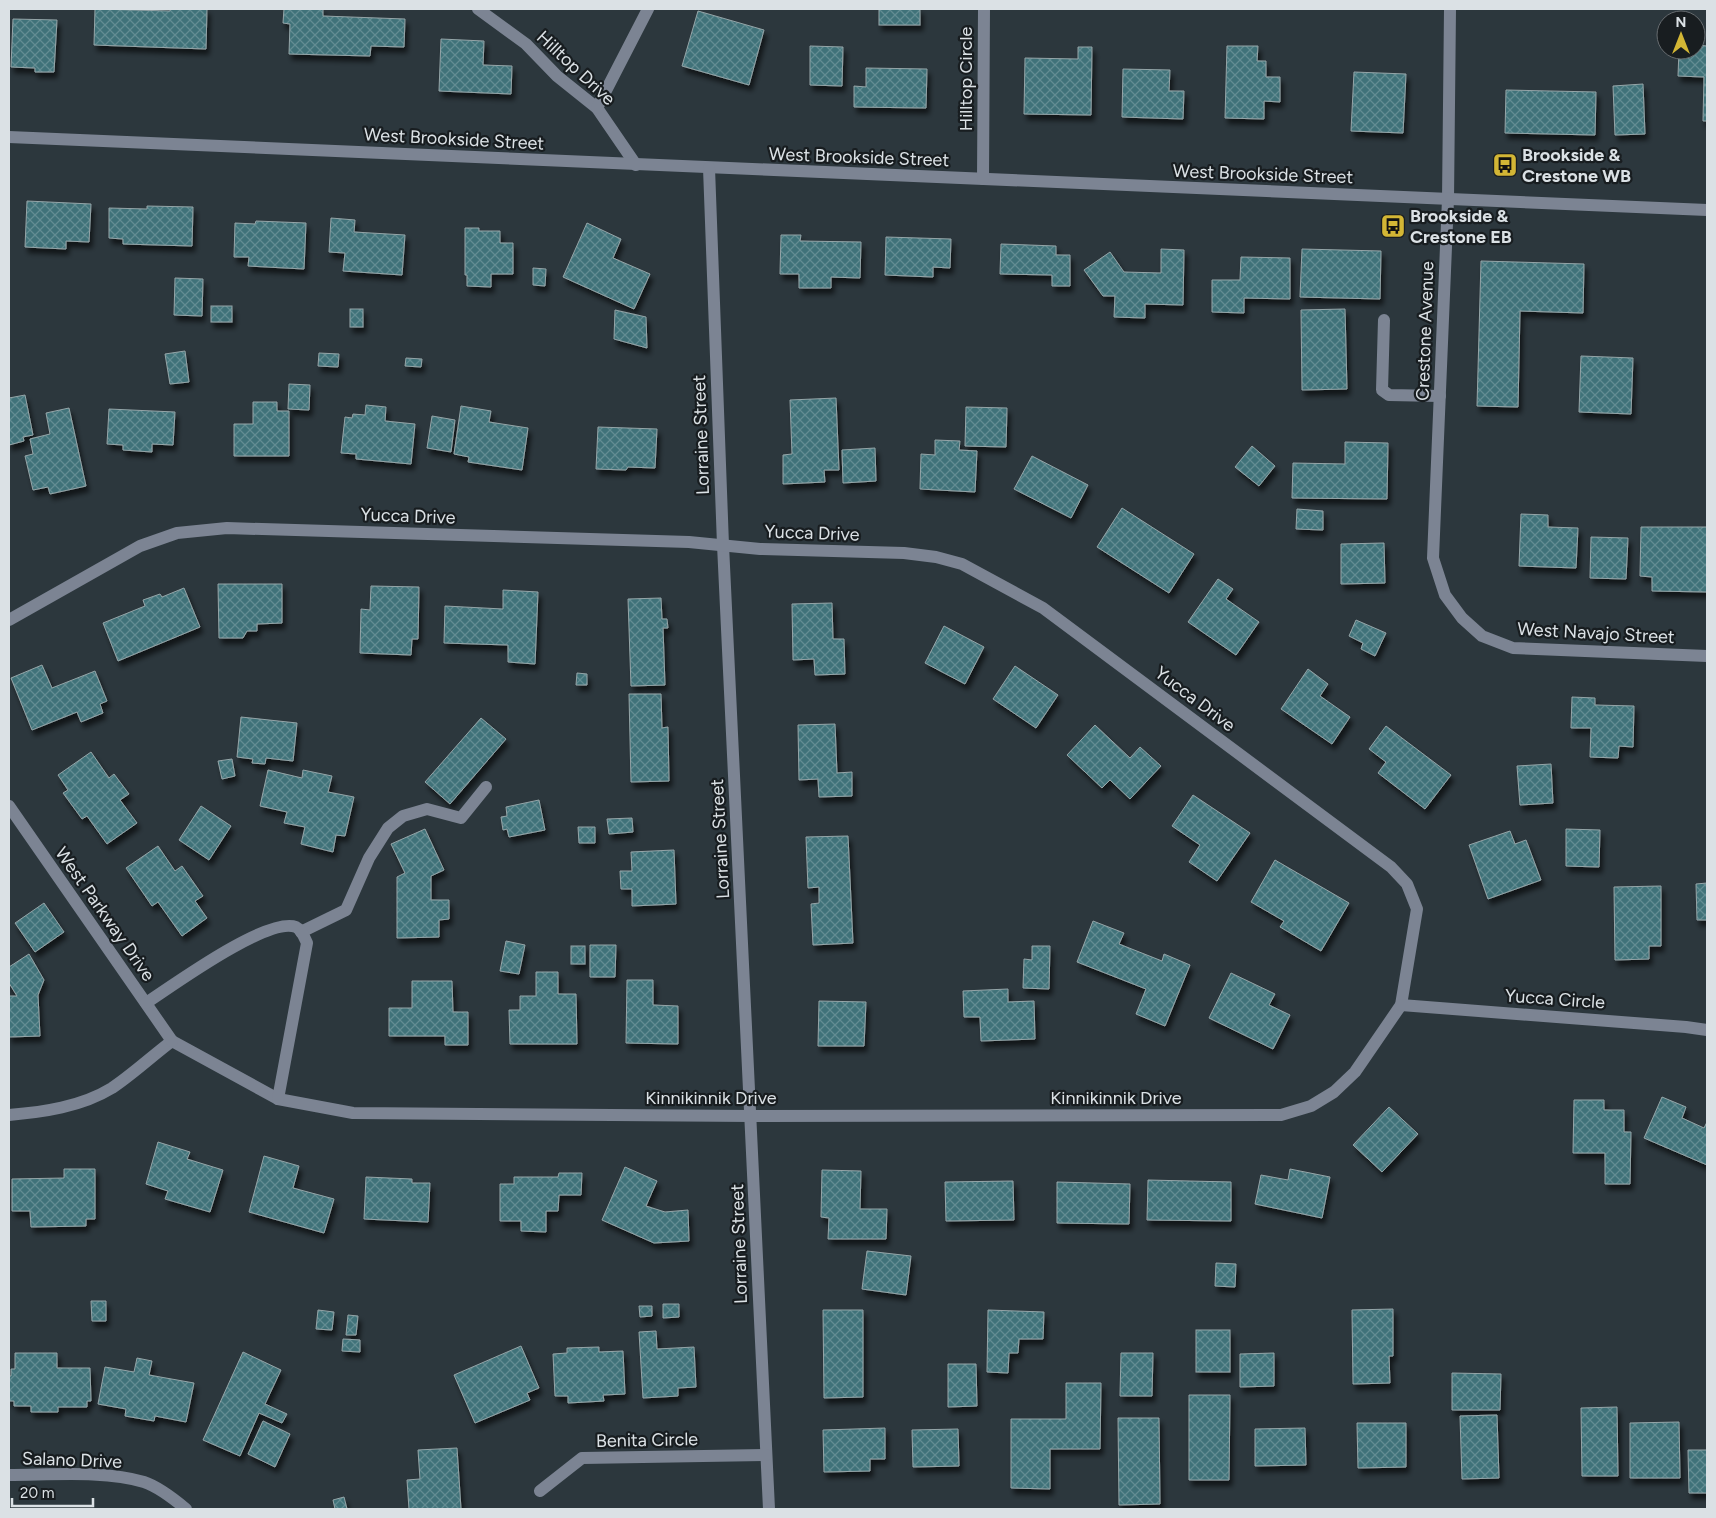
<svg xmlns="http://www.w3.org/2000/svg" width="1716" height="1518" font-family="Figtree,sans-serif">
<defs>
<pattern id="building-cross-hatch" width="8" height="8" patternUnits="userSpaceOnUse" patternTransform="scale(1.25)"><rect width="8" height="8" fill="#3f7279"/><path d="M0 0l8 8M0 8l8-8" fill="none" stroke="#638c92"/></pattern>
<filter id="shadow"><feDropShadow dx="3" dy="5.5" stdDeviation="2.5" flood-color="#0009"/></filter>
</defs>
<rect width="100%" height="100%" fill="#2c373d"/>
<g fill="url(#building-cross-hatch)" stroke="#95a5a8" filter="url(#shadow)">
<path d="M95 9 170 11V9H207L206 49 94 45Z"/>
<path d="M284 9H323V16L405 19 404 47 371 46 370 56 289 54 290 24 283 23Z"/>
<rect x="879" y="9" width="41" height="16"/>
<path d="M698 11 764 30 749 85 682 66Z"/>
<path d="M13 19 57 20 54 72H35V68L11 67Z"/>
<path d="M441 39 484 41 483 65 512 66 511 94 439 91Z"/>
<path d="M1696 45 1707 46V121H1703L1704 77 1678 76 1679 50H1696Z"/>
<path d="M810 46 843 47 842 86 810 85Z"/>
<path d="M1227 46H1258L1257 61H1266V77H1280V102L1264 101V119L1225 118Z"/>
<path d="M1078 47H1092L1091 115 1024 114 1025 58 1078 59Z"/>
<path d="M866 68 927 69 926 108 854 107V86L866 87Z"/>
<path d="M1123 69 1170 70 1169 91H1184L1183 119 1122 117Z"/>
<path d="M1354 72 1406 74 1403 133 1351 131Z"/>
<path d="M1643 84 1645 134 1615 135 1613 86Z"/>
<path d="M1506 90 1596 92 1595 135 1505 133Z"/>
<path d="M27 201 91 204 89 242 66 241V249L25 247Z"/>
<path d="M147 206 193 207 192 246 123 244V239L109 238V208L147 209Z"/>
<path d="M331 218 355 220 354 232 405 235 402 275 343 271 345 253 329 252Z"/>
<path d="M256 221 306 223 304 269 248 266 249 257H234L235 223 255 224Z"/>
<path d="M587 223 621 239 613 258 650 274 634 309 563 277Z"/>
<path d="M465 228H479V231H500V243H513V274H491V287L467 286V275H465Z"/>
<path d="M781 235H801L800 241 861 242 860 278 831 277V288H799V274H780Z"/>
<path d="M886 237 951 239 950 268 933 267V277L885 275Z"/>
<path d="M1001 244 1056 246V255H1070V286H1052V275L1000 274Z"/>
<path d="M1161 249 1184 250 1183 305 1145 304V318L1114 317 1115 296H1103L1084 270 1110 252 1124 272 1161 273Z"/>
<path d="M1302 249 1381 251 1380 299 1300 297Z"/>
<path d="M1241 257 1290 258V299L1244 298V313L1212 312V280H1240Z"/>
<path d="M1481 261 1584 264 1583 313 1520 311 1518 407 1477 406Z"/>
<path d="M533 268 546 269 545 286 533 285Z"/>
<path d="M175 278 203 279 202 316 174 315Z"/>
<rect x="211" y="306" width="21" height="16"/>
<rect x="350" y="309" width="13" height="18"/>
<path d="M1345 309 1347 389 1302 390 1301 310Z"/>
<path d="M615 310 646 317 647 348 614 339Z"/>
<path d="M185 351 189 382 170 384 165 354Z"/>
<path d="M319 353 339 354 338 367 318 366Z"/>
<path d="M1581 356 1633 358 1631 414 1579 412Z"/>
<path d="M406 358 422 359 421 367 405 366Z"/>
<path d="M289 384 310 385 309 410 288 409Z"/>
<path d="M25 395 33 435 23 437 24 441 9 445V398Z"/>
<path d="M836 398 839 470H824L825 482 783 484V455L792 454 790 400Z"/>
<path d="M253 402H277V411H289V456H234V424H253Z"/>
<path d="M366 405 386 407 385 421 415 424 411 464 356 459V454L341 453 345 417 352 418 353 414 365 415Z"/>
<path d="M461 406 491 411 489 422 528 428 522 470 468 462 469 457 454 454Z"/>
<path d="M966 407 1007 408 1006 447 965 446Z"/>
<path d="M69 408 86 486 50 494 48 487 33 490 25 456 33 454 30 439 50 434 46 413Z"/>
<path d="M109 409 175 412 173 445 152 444V452L123 450V445L107 444Z"/>
<path d="M432 416 455 420 451 452 427 448Z"/>
<path d="M598 427 657 429 655 468 628 467 626 470 596 469Z"/>
<path d="M935 440 960 441 959 450 977 451 975 492 920 489 921 454 935 455Z"/>
<path d="M1345 442 1388 443 1387 499 1292 498 1293 463 1345 464Z"/>
<path d="M1252 446 1275 466 1259 486 1235 467Z"/>
<path d="M875 448 876 481 843 483 842 450Z"/>
<path d="M1032 456 1088 485 1071 518 1014 489Z"/>
<path d="M1122 508 1194 554 1169 593 1097 547Z"/>
<path d="M1297 509 1323 511V530L1296 529Z"/>
<path d="M1521 514 1548 515V527L1578 528 1576 568 1519 566Z"/>
<path d="M1641 527H1707V592L1652 591V577L1640 576Z"/>
<path d="M1591 537 1628 538 1626 579 1590 578Z"/>
<path d="M1384 543 1385 583 1341 584V544Z"/>
<path d="M1218 579 1233 589 1226 599 1259 622 1236 655 1188 622Z"/>
<path d="M218 584H282V623L257 624V631H247L243 638H219Z"/>
<path d="M371 586 419 587 418 639H412L411 655 360 653 361 609 370 610Z"/>
<path d="M184 588 200 627 118 661 103 623 145 606 143 600 160 594 162 597Z"/>
<path d="M503 590 538 592 535 664 508 662V645L444 643 445 606 503 609Z"/>
<path d="M661 598 662 619H667L668 628H663L665 685 631 686 628 599Z"/>
<path d="M832 603 833 639H844L845 674 815 675 814 659 793 660 792 604Z"/>
<path d="M1356 620 1386 633 1375 656 1361 649 1363 643 1349 636Z"/>
<path d="M944 626 984 647 965 684 925 663Z"/>
<path d="M42 665 52 688 95 671 107 701 100 704 103 713 81 722 77 712 32 730 11 678Z"/>
<path d="M1015 666 1058 695 1036 728 993 699Z"/>
<path d="M1308 669 1328 684 1320 696 1350 717 1332 744 1281 709Z"/>
<path d="M577 673 587 674V685H576Z"/>
<path d="M629 694H661L662 728 668 727 669 781 631 782Z"/>
<path d="M1572 697 1595 698V705L1634 706 1633 747 1619 746 1618 758 1590 757 1591 728H1571Z"/>
<path d="M241 717 297 723 293 761 266 758 265 764 252 763 253 759 237 757Z"/>
<path d="M481 718 506 739 450 804 425 782Z"/>
<path d="M835 724 837 773 852 772V796L819 797 818 779 799 780 798 725Z"/>
<path d="M1095 725 1130 758 1140 747 1161 766 1130 799 1110 780 1102 788 1067 755Z"/>
<path d="M1386 726 1451 775 1425 809 1378 773 1386 762 1369 749Z"/>
<path d="M91 752 109 778 114 774 129 794 120 800 137 823 107 844 87 816 82 819 63 793 68 790 58 775Z"/>
<path d="M232 759 235 776 222 779 218 761Z"/>
<path d="M1551 764 1553 803 1520 805 1517 766Z"/>
<path d="M268 770 302 778 303 770 332 776 328 792 354 797 345 836 336 835 333 852 301 844 305 827 284 823 287 812 260 806Z"/>
<path d="M1193 795 1250 833 1217 881 1189 862 1200 845 1172 826Z"/>
<path d="M539 800 545 830 509 837 507 829 503 830 501 817 507 816 506 807Z"/>
<path d="M201 806 231 826 209 860 179 840Z"/>
<path d="M632 818 633 832 609 834 607 819Z"/>
<path d="M578 827H595V843H579Z"/>
<path d="M425 829 444 870 431 876V900H449V919L439 920V937L397 938V877L405 873 391 844Z"/>
<path d="M1566 829 1600 830 1599 867 1566 866Z"/>
<path d="M1510 831 1515 844 1526 840 1541 880 1488 899 1469 845Z"/>
<path d="M848 836 853 943 813 945 811 904 819 903V887L808 888 806 837Z"/>
<path d="M158 846 175 871 182 866 203 896 195 901 207 918 182 936 158 902 152 906 126 868Z"/>
<path d="M674 850 676 904 632 906V889H621L620 871H632L631 852Z"/>
<path d="M1275 860 1349 903 1321 951 1280 927 1284 921 1251 902Z"/>
<path d="M1707 883V920H1697L1696 884Z"/>
<path d="M1661 886V946H1649V959L1615 960 1614 887Z"/>
<path d="M44 903 64 932 35 952 15 923Z"/>
<path d="M1093 921 1124 933 1119 944 1162 961 1164 954 1190 965 1165 1026 1136 1014 1146 989 1077 962Z"/>
<path d="M506 941 525 945 519 974 500 971Z"/>
<path d="M590 945H616L615 977H590Z"/>
<rect x="571" y="946" width="14" height="18"/>
<path d="M1032 946H1050L1049 989 1023 988 1024 959 1032 960Z"/>
<path d="M29 954 44 980 38 995 40 1036 9 1037V996H17L9 983V967Z"/>
<path d="M536 972H558V994H576L577 1044H510L509 1010H520V996H536Z"/>
<path d="M1231 973 1275 994 1269 1005 1290 1015 1273 1049 1209 1018Z"/>
<path d="M627 980H653V1005L678 1006V1044L626 1043Z"/>
<path d="M412 981H452L453 1012H468V1045H445V1036H389V1008H412Z"/>
<path d="M1008 989V1002L1034 1001 1035 1039 981 1041 980 1017H964L963 991Z"/>
<path d="M819 1001 866 1002 864 1046H818Z"/>
<path d="M1662 1097 1686 1107 1682 1118 1704 1128 1707 1122V1165L1644 1138Z"/>
<path d="M1574 1100H1604V1110H1624V1132H1631L1630 1184H1605V1153H1573Z"/>
<path d="M1389 1107 1418 1134 1382 1172 1353 1145Z"/>
<path d="M158 1142 190 1152 187 1159 223 1170 210 1212 165 1199 168 1191 146 1184Z"/>
<path d="M264 1156 299 1166 293 1188 334 1199 324 1233 249 1212Z"/>
<path d="M625 1167 657 1181 646 1206 665 1212 688 1210 689 1241 654 1243 602 1220Z"/>
<path d="M64 1169H95V1219H86V1226L31 1227 30 1211H12V1179L64 1178Z"/>
<path d="M1290 1169 1330 1177 1322 1218 1255 1204 1261 1175 1288 1180Z"/>
<path d="M822 1170 861 1171 860 1209H887L886 1239H828L829 1218 821 1217Z"/>
<path d="M559 1173H582L581 1195H559L558 1211H546V1232L521 1231V1221H500V1184H514V1177H558Z"/>
<path d="M366 1177 412 1179V1183H430L428 1222 364 1219Z"/>
<path d="M1148 1180 1231 1182V1221L1147 1220Z"/>
<path d="M1013 1181 1014 1220 946 1221 945 1182Z"/>
<path d="M1057 1182 1130 1184 1129 1224 1057 1223Z"/>
<path d="M867 1251 911 1256 906 1295 862 1289Z"/>
<path d="M1216 1263 1236 1264 1235 1287 1215 1286Z"/>
<path d="M91 1301H106V1321H92Z"/>
<path d="M663 1304H679V1317L663 1318Z"/>
<path d="M639 1306H652V1316L640 1317Z"/>
<path d="M1393 1309V1356H1389L1390 1383 1353 1384 1352 1310Z"/>
<path d="M318 1310 334 1312 332 1330 316 1329Z"/>
<path d="M823 1310H863V1397L824 1398Z"/>
<path d="M988 1310 1044 1312 1043 1339H1019L1018 1353H1009L1008 1373 987 1372Z"/>
<path d="M348 1315 358 1316 356 1335H346Z"/>
<rect x="1196" y="1330" width="34" height="42"/>
<path d="M656 1331 657 1349 694 1347 696 1387 678 1388V1396L643 1398 639 1332Z"/>
<path d="M343 1339 360 1340V1352L342 1351Z"/>
<path d="M521 1346 539 1388 527 1393 530 1400 475 1423 454 1375Z"/>
<path d="M599 1347V1352L623 1351 625 1394 603 1395 604 1401 568 1403V1396H555L553 1354 567 1353V1348Z"/>
<path d="M243 1352 281 1370 265 1404 287 1414 282 1423 259 1413 240 1456 203 1440Z"/>
<path d="M15 1353H57V1368H90L91 1401H87V1407H58V1412H31V1406H14V1401H9V1376H11V1369H15Z"/>
<path d="M1121 1353H1153L1152 1396H1120Z"/>
<path d="M1274 1353V1386L1240 1387V1354Z"/>
<path d="M137 1358 152 1361 149 1375 194 1383 186 1422 155 1416 154 1421 125 1416 126 1409 98 1404 105 1367 134 1372Z"/>
<path d="M948 1364H976L977 1406 948 1407Z"/>
<path d="M1452 1373 1501 1374 1500 1410H1452Z"/>
<path d="M1066 1383H1101L1100 1449H1050V1489L1011 1488V1419H1066Z"/>
<path d="M1189 1395H1230L1229 1480H1189Z"/>
<path d="M1617 1407 1618 1476H1582L1581 1408Z"/>
<path d="M1497 1415 1499 1478 1462 1479 1460 1416Z"/>
<path d="M1118 1418H1159L1160 1504 1119 1505Z"/>
<path d="M263 1421 290 1434 275 1467 248 1454Z"/>
<path d="M1679 1422 1680 1478H1630V1423Z"/>
<path d="M1357 1423H1406V1467L1358 1468Z"/>
<path d="M885 1428V1459H870V1471L824 1472 823 1430Z"/>
<path d="M1305 1428 1306 1465 1255 1466V1429Z"/>
<path d="M958 1429 959 1466 913 1467 912 1430Z"/>
<path d="M457 1448 461 1509H409L407 1480 420 1479 418 1450Z"/>
<path d="M1688 1450H1707V1493H1689Z"/>
<path d="M344 1497 347 1509H335L333 1500Z"/>
</g>
<g fill="none" stroke-linecap="round" stroke-linejoin="round">
<g stroke="#7c8493" stroke-width="12">
<path d="M478 9 526 44 557 76 597 108 636 165"/>
<path d="M1450 9 1448 199 1433 558 1445 595 1462 618 1482 636 1513 648 1707 656"/>
<path d="M597 108 648 9"/>
<path d="M9 137 1707 210"/>
<path d="M709 168 723 545 769 1509"/>
<path d="M983 179 984 9"/>
<path d="M1384 320 1382 390 1389 395 1440 396"/>
<path d="M9 620 140 546 177 533 227 528 689 542 760 549 904 553 936 557 962 564 1043 608 1391 867 1407 884 1417 909 1401 1005 1355 1072 1334 1092 1311 1106 1281 1115 751 1116 353 1113 278 1099 172 1041C152 1056 133 1074 112 1088 81 1107 43 1112 9 1115"/>
<path d="M9 806 172 1041"/>
<path d="M301 932 346 910 369 858 388 828 403 816 427 809 461 818 486 787"/>
<path d="M146 1003C172 986 268 916 296 927 302 930 304 937 307 943L278 1099"/>
<path d="M1401 1005 1686 1027 1707 1030"/>
<path d="M9 1475C49 1475 106 1470 144 1482 159 1487 174 1499 186 1509"/>
<path d="M540 1491 582 1458 766 1455"/>
</g>
</g>
<defs>
<symbol id="bus-square" viewBox="-11 -11 22 22"><rect x="-9" y="-9" width="18" height="18" rx="4" fill="#d3b635" stroke="#181d20"/><path d="M-5-6H5V4H4V6H2V4H-2V6H-4V4H-5ZM-3.5-4V0h7V-4ZM-3.5 1.2v1.5H-2V1.2ZM2 1.2v1.5H3.5V1.2Z" fill="#111"/></symbol>
</defs>
<g fill-rule="evenodd">
<use href="#bus-square" x="1491" y="151" width="28" height="28"/>
<use href="#bus-square" x="1379" y="212" width="28" height="28"/>
</g>
<g text-anchor="middle" dominant-baseline="central" stroke-width="4.5" stroke-linejoin="round" paint-order="stroke">
<g font-size="18" fill="#dbe1e5" stroke="#181d20">
<text transform="translate(576 68) rotate(43)">Hilltop Drive</text>
<text transform="translate(966 79) rotate(-90)">Hilltop Circle</text>
<text transform="translate(454 139) rotate(3)">West Brookside Street</text>
<text transform="translate(859 157) rotate(2)">West Brookside Street</text>
<text transform="translate(1263 174) rotate(2)">West Brookside Street</text>
<text transform="translate(1425 331) rotate(-88)">Crestone Avenue</text>
<text transform="translate(701 435) rotate(-92)">Lorraine Street</text>
<text transform="translate(408 516) rotate(2)">Yucca Drive</text>
<text transform="translate(812 533) rotate(2)">Yucca Drive</text>
<text transform="translate(1596 633) rotate(3)">West Navajo Street</text>
<text transform="translate(1195 699) rotate(37)">Yucca Drive</text>
<text transform="translate(720 839) rotate(-93)">Lorraine Street</text>
<text transform="translate(105 914) rotate(55)">West Parkway Drive</text>
<text transform="translate(1555 999) rotate(4)">Yucca Circle</text>
<text x="711" y="1098">Kinnikinnik Drive</text>
<text x="1116" y="1098">Kinnikinnik Drive</text>
<text transform="translate(739 1244) rotate(-92)">Lorraine Street</text>
<text transform="translate(647 1440) rotate(-1)">Benita Circle</text>
<text transform="translate(72 1460) rotate(2)">Salano Drive</text>
</g>
<g font-size="18" font-weight="bold" fill="#dbe1e5" stroke="#181d20" text-anchor="start">
<text x="1522" y="155">Brookside &amp;<tspan x="1522" dy="21">Crestone WB</tspan></text>
<text x="1410" y="216">Brookside &amp;<tspan x="1410" dy="21">Crestone EB</tspan></text>
</g>
</g>
<rect width="1716" height="1518" fill="none" stroke="#dbe1e5" stroke-width="20"/>
<g transform="translate(1681 35)"><circle r="24" fill="#181d20" stroke="#666b6f"/>
<path d="M0-4L9 19L0 12L-9 19Z" fill="#d3b635"/>
<text y="-8" font-size="14" font-weight="bold" text-anchor="middle" fill="#dbe1e5">N</text>
</g>
<path d="M12 1498v8h81v-8" fill="none" stroke="#dbe1e5" stroke-width="2.5"/>
<text x="20" y="1498" font-size="15" fill="#dbe1e5" stroke="#181d20" stroke-width="4" paint-order="stroke">20 m</text>
</svg>
